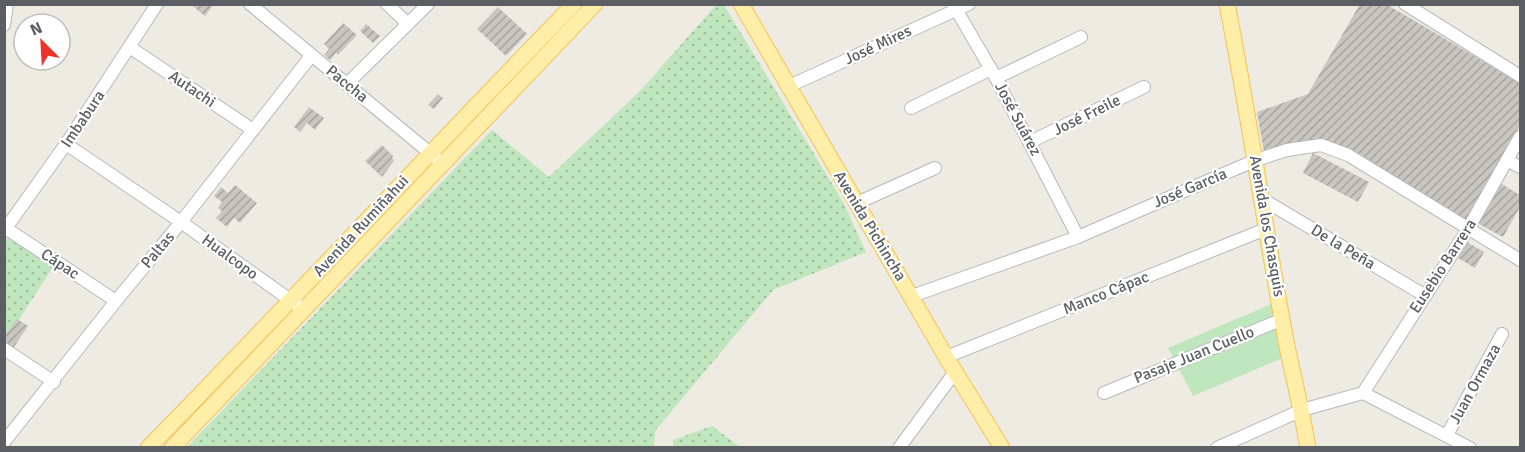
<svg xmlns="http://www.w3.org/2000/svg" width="1525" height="452" font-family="Signika,sans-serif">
<defs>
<pattern id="green-dots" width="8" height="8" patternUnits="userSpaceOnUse" patternTransform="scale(1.5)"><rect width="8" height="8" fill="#c0e6be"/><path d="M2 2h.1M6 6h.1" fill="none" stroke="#9fbe9e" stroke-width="1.8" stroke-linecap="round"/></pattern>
<pattern id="building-hatch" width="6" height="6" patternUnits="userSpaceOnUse" patternTransform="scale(1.5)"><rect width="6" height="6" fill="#c9c6c0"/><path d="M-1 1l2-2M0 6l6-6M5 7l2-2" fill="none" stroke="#a6a4a0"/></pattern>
</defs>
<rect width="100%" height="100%" fill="#eeebe3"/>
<g fill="url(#green-dots)">
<path d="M716 5H724L843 202 866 252 773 290 655 431 654 447H187L492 130 549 177 640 91Z"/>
<path d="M8 238 53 267 5 341 4 243Z"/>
<path d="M712 426 740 447H673V440Z"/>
</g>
<path fill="#c0e6be" d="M1274 303 1287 356 1193 396 1168 348Z"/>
<g fill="url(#building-hatch)">
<path d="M190 4H214L205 16Z"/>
<path d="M1360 4H1386L1520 83V125L1466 221 1351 151 1264 152 1257 112 1308 94Z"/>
<path d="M498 7 527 34 506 56 477 29Z"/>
<path d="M343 23 357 35 338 55 336 53 330 60 324 55 329 49 324 44Z"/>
<path d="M366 24 380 36 373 43 360 31Z"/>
<path d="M438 94 443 98 434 109 428 105Z"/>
<path d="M309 107 324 118 315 130 307 123 300 132 294 127Z"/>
<path d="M382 145 393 156 392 158 394 161 382 177 365 161Z"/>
<path d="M1313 153 1369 182 1358 202 1303 173Z"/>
<path d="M1500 183 1520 195V207L1503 237 1479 224 1478 221Z"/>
<path d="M235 185 257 203 240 223 234 218 227 227 216 218 222 211 218 208 222 202 214 196 221 187 228 193Z"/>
<path d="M1467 242 1484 252 1475 268 1458 258Z"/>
<path d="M17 319 28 326 12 350 4 345V337Z"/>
</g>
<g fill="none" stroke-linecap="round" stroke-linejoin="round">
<defs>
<g id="minor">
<path d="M250 4 436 158"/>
<path d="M387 4 408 24"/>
<path d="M953 4 996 78 1078 237"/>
<path d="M1405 4 1520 76"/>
<path d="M4 25 7 4"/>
<path d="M131 48 253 130"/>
<path d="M996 78 1081 37"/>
<path d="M347 84 428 4"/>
<path d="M787 87 969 4"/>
<path d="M911 108 991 69"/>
<path d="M1030 142 1144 87"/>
<path d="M66 144 181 222 304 310"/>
<path d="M1508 161 1520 167"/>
<path d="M1262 199 1424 295"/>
<path d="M857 203 935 168"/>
<path d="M4 227 116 301"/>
<path d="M4 231 66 144 157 4"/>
<path d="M912 296 1078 237 1256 160 1287 150 1321 145 1348 155 1520 260"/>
<path d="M4 349 54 382"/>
<path d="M946 357 1266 229"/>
<path d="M1104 393 1283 319"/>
<path d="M1363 393 1468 229 1520 137"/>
<path d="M1447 435 1502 334"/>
<path d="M4 442 116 301 181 222 311 56"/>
<path d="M899 448 955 372"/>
<path d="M1217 448 1302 410 1363 393 1470 448"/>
</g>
<g id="major">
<path d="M741 4 946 357 1002 448"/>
<path d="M1227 4C1249 116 1265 229 1286 341 1293 376 1302 411 1308 448"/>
<path d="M148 448C292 301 431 151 574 4"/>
<path d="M172 448 595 4"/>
</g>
</defs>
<use href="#minor" stroke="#b5b9bd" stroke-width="14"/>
<use href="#major" stroke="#f4c356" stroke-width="17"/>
<use href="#minor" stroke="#fff" stroke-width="12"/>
<use href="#major" stroke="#ffeea7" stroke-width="15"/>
</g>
<g text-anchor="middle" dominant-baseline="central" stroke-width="4.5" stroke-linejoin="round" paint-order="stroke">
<g font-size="16" fill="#5b5f64" stroke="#fff">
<text transform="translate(878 45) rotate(-25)">José Mires</text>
<text transform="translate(347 84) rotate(39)">Paccha</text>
<text transform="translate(192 89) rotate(34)">Autachi</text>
<text transform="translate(1087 115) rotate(-26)">José Freile</text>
<text transform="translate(83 119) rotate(-56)">Imbabura</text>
<text transform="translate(1018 119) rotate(62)">José Suárez</text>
<text transform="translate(1190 188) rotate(-23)">José García</text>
<text transform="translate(361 226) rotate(-47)">Avenida Rumiñahui</text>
<text transform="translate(870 226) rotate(59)">Avenida Pichincha</text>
<text transform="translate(1267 226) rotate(80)">Avenida los Chasquis</text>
<text transform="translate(1343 247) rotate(31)">De la Peña</text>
<text transform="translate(158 250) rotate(-50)">Paltas</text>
<text transform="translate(230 257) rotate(36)">Hualcopo</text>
<text transform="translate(60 264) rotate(33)">Cápac</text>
<text transform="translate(1443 266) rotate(-57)">Eusebio Barrera</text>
<text transform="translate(1106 293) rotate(-22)">Manco Cápac</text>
<text transform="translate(1194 355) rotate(-22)">Pasaje Juan Cuello</text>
<text transform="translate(1475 384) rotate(-61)">Juan Ormaza</text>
</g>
</g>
<rect width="1525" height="452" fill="none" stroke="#5b5f64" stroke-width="12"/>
<g transform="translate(42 42) rotate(336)"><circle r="28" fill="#ffffff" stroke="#bdbfc1" stroke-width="1.5"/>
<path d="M0-4.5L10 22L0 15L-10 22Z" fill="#ed342a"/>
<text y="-9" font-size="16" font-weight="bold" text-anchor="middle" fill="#5b5f64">N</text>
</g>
</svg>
